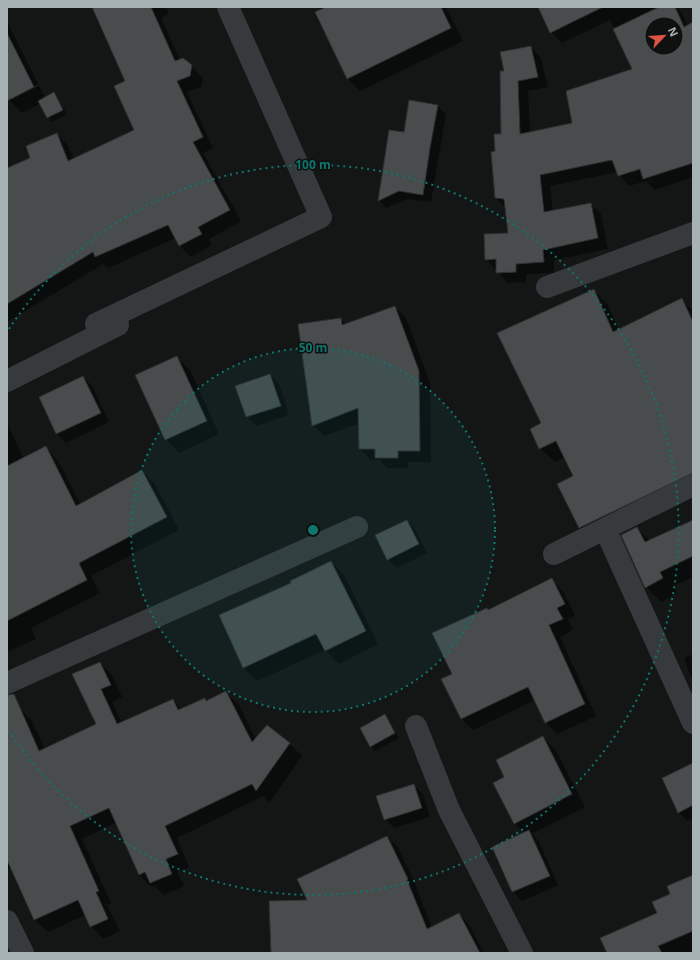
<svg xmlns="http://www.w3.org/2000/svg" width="700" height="960" font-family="'Open Sans',sans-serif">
<rect width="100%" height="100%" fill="#141515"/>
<g fill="#0007" fill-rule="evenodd">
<path d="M93 7H166L169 14 161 18 180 60 191 66 203 78 201 87 187 92 213 148 203 153 241 221 209 239 212 245 191 257 180 246 176 238 108 268 103 264 7 322V170L32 159 57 134 68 146 74 159 136 130 126 82Z"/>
<path d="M319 7H446L463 41 360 91 348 79Z"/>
<path d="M539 7H676L682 13 688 26 693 23V177L655 190 646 181 629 186 617 172 550 186 553 212 590 204 601 214 608 249 554 260V273L526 274V282L508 283 486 259 509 234 506 208 496 198V152L502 134 505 72 531 47 541 58 548 87 528 91 530 133 573 124 633 69 610 20 562 43 551 32ZM652 24H676V48H652Z"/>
<path d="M7 21 45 98 54 94 67 114 52 122 40 104 22 113 9 100 7 97ZM38 84 39 86 12 99V97Z"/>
<path d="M438 106 446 114 431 202 407 199 386 208 379 200 405 134Z"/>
<path d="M594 290 608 305 619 330 682 300 693 311V493L594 542 579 527 575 477 565 457 555 462 540 448 543 424ZM561 439 545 447V445Z"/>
<path d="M395 307 406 318 430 383 431 462H408V468H387L379 460H371L360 449V423L324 436 313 425 341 319 346 324Z"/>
<path d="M176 357 190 370 219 434 179 453 166 439Z"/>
<path d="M270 375 279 384 289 415 256 426 247 417 236 386Z"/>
<path d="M83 377 92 386 109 422 66 443 57 434Z"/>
<path d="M7 423 24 459 46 448 58 461 80 504 142 471 155 484 179 530 91 576 100 593 31 628 36 639 7 652Z"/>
<path d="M407 521 415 530 427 553 397 568 388 559Z"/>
<path d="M693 521V577L674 586 677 593 661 602 646 587 637 528 650 541Z"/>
<path d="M331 562 344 575 378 644 339 664 325 650 257 681 243 668 292 583Z"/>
<path d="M552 580 563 591 575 615 568 619 573 630 560 637 596 716 557 734 545 722 535 700 473 730 461 719 453 675Z"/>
<path d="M693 654V682L684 658Z"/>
<path d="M100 663 112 675 122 697 112 702 122 723 173 700 182 710 205 699 207 702 226 693 239 705 256 739 267 727 290 744 302 756 269 803 263 796 177 838 189 867 177 872 184 886 164 895 154 886 152 887 139 875 117 822 82 839 111 903 107 905 120 931 103 939 91 926 86 915 48 932 35 920 11 868 7 869V714L20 709 32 721 45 749 97 724Z"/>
<path d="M385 716 399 738 375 751 371 746Z"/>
<path d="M543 737 556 751 585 807 532 834 538 840 558 885 522 901 513 892 493 847 525 833 514 823Z"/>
<path d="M693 765V818L687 821 678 812Z"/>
<path d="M414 785 423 794 430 817 394 828 385 819Z"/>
<path d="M387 837 398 847 418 890H417L432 928 459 914 469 925 484 953H272L309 901Z"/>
<path d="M693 876V953H608L658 914 672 895Z"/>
</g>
<g fill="#484c4d" stroke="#2e3031" fill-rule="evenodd">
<path d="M92 7H151L175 61 183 58 192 65 190 76 177 81 203 137 193 142 230 210 198 227 202 234 179 246 168 225 95 257 93 252 7 304V168L30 158 26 146 57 133 68 161 134 130 114 86 125 81Z"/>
<path d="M326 7H441L451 28 347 79 315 12Z"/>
<path d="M538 7H603L550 33Z"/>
<path d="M659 7H675L684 27 693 22V163L643 179 640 169 618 176 612 160 540 175 544 212 591 203 598 238 543 250 544 262 516 264V272L496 273V259L485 260 484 234 508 233 504 199 495 198 491 152 495 151 494 134H501L500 71H504L500 52 531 46 538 77 518 81 520 134 572 123 566 91 632 69 613 29ZM652 24H676V48H652Z"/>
<path d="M7 33 34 87 7 101Z"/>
<path d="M54 92 63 110 47 118 38 101Z"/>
<path d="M409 100 438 105 430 148 423 195 399 191 378 201 389 130 404 132Z"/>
<path d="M594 289 613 332 682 298 693 322V473L579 528 557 484 573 476 556 441 539 449 530 429 541 423 497 333Z"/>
<path d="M395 306 419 371 420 451H398V458H375V449H359L358 408 312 426 298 324 341 318 342 325Z"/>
<path d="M177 356 207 421 165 440 135 375Z"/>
<path d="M270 374 281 406 246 417 235 386Z"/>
<path d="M83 376 101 413 56 434 39 397Z"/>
<path d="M46 446 76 506 142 470 167 517 79 563 87 580 7 621V466Z"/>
<path d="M407 520 419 544 387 560 375 535Z"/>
<path d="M693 520V556L660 572 663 578 645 588 621 535 637 527 645 542Z"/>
<path d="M331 561 366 631 325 651 316 634 243 668 219 615 291 583 290 581Z"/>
<path d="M552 578 565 604 557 608 563 619 549 625 585 704 545 723 528 687 461 719 441 679 452 674 432 633 487 608 488 610Z"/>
<path d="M100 662 111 685 101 689 117 724 173 699 178 710 205 698 206 701 226 691 252 742 267 725 290 743 256 791 252 784 165 826 178 854 166 859 172 874 150 883 145 872 139 875 109 808 70 826 99 891 96 892 108 919 90 927 78 900 34 920 7 860V695L14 694 39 751 96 724 72 674Z"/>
<path d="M385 714 395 733 370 747 360 728Z"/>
<path d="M543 736 572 794 514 824 493 783 504 777 496 760Z"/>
<path d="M693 763V805L678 813 662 778Z"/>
<path d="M414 784 422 808 384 820 376 796Z"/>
<path d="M529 830 550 876 512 892 492 847Z"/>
<path d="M387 836 408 879 407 880 427 929 459 913 480 953H271L269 901 307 900 297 879Z"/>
<path d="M693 875V931L658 946 662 953H607L600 938 657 913 652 902 670 894 667 886Z"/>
</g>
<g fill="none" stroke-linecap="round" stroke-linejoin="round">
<g stroke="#373a3c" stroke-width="22">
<path d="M547 287 693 233"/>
<path d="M96 324 321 217 228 7"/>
<path d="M7 381 118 325"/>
<path d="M605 529 693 723"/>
<path d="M554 554 693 485"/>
<path d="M7 683 357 527"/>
<path d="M416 726 449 810 522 953"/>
<path d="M7 921 23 953"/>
</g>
</g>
<circle cx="313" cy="530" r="182" fill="#0f766e" fill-opacity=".12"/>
<g fill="none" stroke="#0f766e" stroke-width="2" stroke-dasharray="2 4">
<circle cx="313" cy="530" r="182"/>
<path d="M9 329A365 365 0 1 1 9 731"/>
</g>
<circle cx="313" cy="530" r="6" fill="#0f766e" stroke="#0f1010" stroke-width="2"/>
<g font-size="12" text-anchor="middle" font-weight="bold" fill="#0f766e" stroke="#0f1010" stroke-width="3" stroke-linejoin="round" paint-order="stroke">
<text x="313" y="169">100 m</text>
<text x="313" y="352">50 m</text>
</g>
<rect width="700" height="960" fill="none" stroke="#a7b2b4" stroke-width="16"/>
<g transform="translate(664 36) rotate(65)"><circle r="19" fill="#0f1010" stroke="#4c5152"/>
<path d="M0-3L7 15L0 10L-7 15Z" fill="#dc5444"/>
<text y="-6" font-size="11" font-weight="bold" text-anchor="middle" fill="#a7b2b4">N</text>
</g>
</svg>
